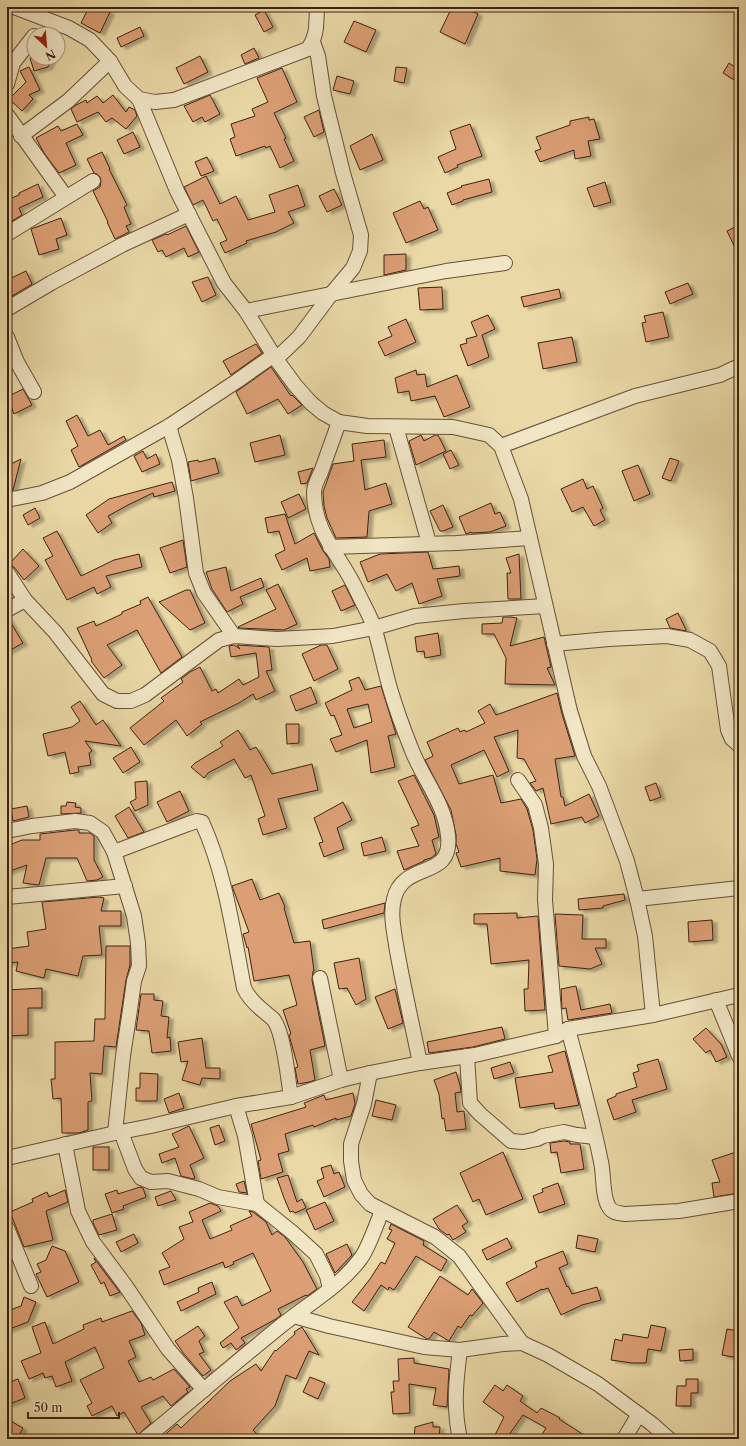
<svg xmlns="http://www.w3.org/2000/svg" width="746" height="1446" font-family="'Libre Caslon Text',serif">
<defs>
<filter id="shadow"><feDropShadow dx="4.5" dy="2.5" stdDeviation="1" flood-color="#0004"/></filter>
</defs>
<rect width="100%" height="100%" fill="#ead9a7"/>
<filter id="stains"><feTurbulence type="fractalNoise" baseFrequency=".005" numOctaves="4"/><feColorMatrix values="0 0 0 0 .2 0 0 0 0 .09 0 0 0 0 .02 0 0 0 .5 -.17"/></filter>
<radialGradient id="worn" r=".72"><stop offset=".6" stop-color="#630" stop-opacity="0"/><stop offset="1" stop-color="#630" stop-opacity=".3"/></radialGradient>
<g fill="#dc9f75" stroke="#3d2112" fill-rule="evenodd" filter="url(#shadow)">
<path d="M89 7H101L110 12 100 33 81 23Z"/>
<path d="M452 7H463L478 14 465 44 440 32Z"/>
<path d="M264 10 273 27 264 32 255 15Z"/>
<path d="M354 21 376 30 366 52 344 42Z"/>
<path d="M140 27 144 36 121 47 117 38Z"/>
<path d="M254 48 259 58 245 64 241 55Z"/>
<path d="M200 56 208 72 184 84 176 68Z"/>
<path d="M30 58H52L48 67 34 71Z"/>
<path d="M729 63 739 70V83L723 73Z"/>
<path d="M29 67 40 90 29 95 33 99 22 111 9 99 26 82 20 71Z"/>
<path d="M396 67 407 68 404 83 394 81Z"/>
<path d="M282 68 297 102 274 113 286 138 284 139 294 161 280 168 270 146 266 148 265 146 236 156 230 139 235 137 231 124 255 116 252 109 268 102 257 78Z"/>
<path d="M337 76 354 81 350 94 333 90Z"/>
<path d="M113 95 126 112 129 107 135 110 137 116 126 129 112 118 106 122 98 112 77 122 71 109 76 105 86 100 87 103 97 96 103 103Z"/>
<path d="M210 95 220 114 205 122 202 117 193 122 184 106Z"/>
<path d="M319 110 324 132 314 137 304 117Z"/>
<path d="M589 117V120L594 119 600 139 588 141 591 156 575 159 574 150 540 162 535 151 541 149 536 137 570 125V121Z"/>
<path d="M77 124 83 135 66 143 76 165 59 173 44 153 36 138 58 126 61 131Z"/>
<path d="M470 124 482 156 457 165 458 167 445 173 438 157 456 149 450 131Z"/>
<path d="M133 132 140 147 124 154 117 140Z"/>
<path d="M372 134 383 160 360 170 350 146Z"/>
<path d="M102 152 110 169H109L127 205 124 207 131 224 126 226 129 232 115 239 107 222H108L93 191 100 187 101 181 100 177 97 174 94 173 87 159Z"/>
<path d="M207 157 214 171 201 176 195 162Z"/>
<path d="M206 176 220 204 236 196 248 220 275 212 269 195 298 185 305 206 288 212 294 223 276 232 246 241 247 243 225 253 220 243 227 240 217 219 213 221 203 200 193 205 184 187Z"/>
<path d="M489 179 492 192 463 200V201L452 205 447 193 462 187 461 186Z"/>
<path d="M605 182 611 202 594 207 587 188Z"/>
<path d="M38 184 43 197 19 208 22 215 7 224V200L19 195V193Z"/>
<path d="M334 189 342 205 327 212 319 196Z"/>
<path d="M420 201 424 209 428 207 438 230 406 243 393 213Z"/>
<path d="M61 218 67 235 56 239 59 249 39 255 31 229Z"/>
<path d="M739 225V256L727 231Z"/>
<path d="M186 226 199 252 188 257 184 248 166 257 162 250 158 252 152 240 166 234 167 235Z"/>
<path d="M406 254V270L384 275V255Z"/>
<path d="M26 271 32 284 7 299V280Z"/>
<path d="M208 277 216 295 202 302 192 282Z"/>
<path d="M688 283 693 294 670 304 665 292Z"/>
<path d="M442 287 443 309 420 310 418 288Z"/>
<path d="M559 289 561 298 524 307 521 297Z"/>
<path d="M663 312 669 337 646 342 642 323 646 322 644 316Z"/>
<path d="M488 315 495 329 482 335 489 357 468 366 460 345 467 343 466 339 477 336 471 322Z"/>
<path d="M406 319 416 342 385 356 378 342 392 336 388 327Z"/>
<path d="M572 337 577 362 543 369 538 343Z"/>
<path d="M256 344 262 353 231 375 223 361Z"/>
<path d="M271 367 291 396 292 395 302 405 288 414 278 399 247 414 236 392Z"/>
<path d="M416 370 417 375 425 374 427 387 457 375 470 407 444 417 435 396 411 401 409 391 398 393 395 378Z"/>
<path d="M23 389 32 405 14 414 7 397Z"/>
<path d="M77 415 88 436 100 430 108 445 124 436 126 440 79 467 71 450 78 446 66 421Z"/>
<path d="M280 435 285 455 255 462 250 443Z"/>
<path d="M421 435 424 441 435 435H438L446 451 416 465 409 441Z"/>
<path d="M384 440 386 457 361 460 365 490 386 483 392 504 369 511 367 537 336 538 327 518 324 506 323 492 333 464 354 461 352 444Z"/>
<path d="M451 450 459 465 450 469 443 454Z"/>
<path d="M143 451 147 459 156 454 160 464 142 472 134 456Z"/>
<path d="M215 458 219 473 191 481 188 462 198 460 199 462Z"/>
<path d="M670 458 679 461 671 481 662 478Z"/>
<path d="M21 459 13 490 7 491V466Z"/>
<path d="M638 465 650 494 634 501 622 471Z"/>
<path d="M313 468 307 483 301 484 298 472Z"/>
<path d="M583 479 587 489 593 486 603 508 600 510 605 520 594 526 583 507 572 512 561 489Z"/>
<path d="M172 482 175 491 154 497 153 493 128 505 108 516 112 523 98 533 86 515 109 499Z"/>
<path d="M299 494 306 509 288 518 281 502Z"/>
<path d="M491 503 495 514 500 512 506 526 490 532 472 533 471 532 466 534 459 517Z"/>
<path d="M443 505 453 527 443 531H440L430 511Z"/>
<path d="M35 508 40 518 28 525 23 515Z"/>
<path d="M285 514 295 544 314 533 323 551 329 559 330 567 310 571 307 558 282 570 275 555 285 550 279 531 268 533 265 518Z"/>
<path d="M57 531 81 576 114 560 139 554 142 567 106 576 111 587 97 594 94 587 67 600 45 560 53 556 43 538Z"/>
<path d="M183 540 187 567 170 573 160 548Z"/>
<path d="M23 549 39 566 24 580 14 567 9 564Z"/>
<path d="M428 552 433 569 459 566 460 576 437 579 442 596 419 604 412 583 396 591 387 574 368 582 360 562 380 554Z"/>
<path d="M519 554 521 599H508L507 573H511L506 558Z"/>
<path d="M226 567 231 591 261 578 264 587 240 597 243 604 227 612 212 589 206 572Z"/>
<path d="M278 584 297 624 284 630 239 628 238 627 276 609 266 590Z"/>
<path d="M345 585 355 605 341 611 332 591Z"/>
<path d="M186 590H190L205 623 190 630 159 602Z"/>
<path d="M148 597 182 657 161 673 137 630 107 645 122 665 104 678 91 661 92 660 77 628 94 621 96 626 122 614V612L141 604 140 601Z"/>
<path d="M678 613 686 630V631L670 628 666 619Z"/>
<path d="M503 617H511L517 618 510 646 544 637 551 667 547 668 555 685 505 684 506 658 494 634H482V624L502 623Z"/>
<path d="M7 618H8L23 643 7 652Z"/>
<path d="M438 633 441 655 425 658 424 651 417 652 415 637Z"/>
<path d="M234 645 240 649 237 645 269 647 272 670 266 671 275 691 256 700 253 694 239 703 200 722 202 724 187 736 176 720 144 745 130 728 164 701 161 698 183 682 181 679 190 672 200 667 212 691 216 689 218 693 239 679 243 685 259 677 256 653 231 657 229 646Z"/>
<path d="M321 645H327L338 669 314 681 302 654Z"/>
<path d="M359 677 365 690 381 686 396 734 388 736 395 767 371 773 367 740 336 752 330 739 342 735 334 715 331 716 325 703 352 690 349 681ZM368 704 372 722 354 728 347 709Z"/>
<path d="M311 687 317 703 296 711 290 696Z"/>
<path d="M557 693 562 714 575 756 555 759 561 797H563L565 806 589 794 599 816 585 823 582 817 551 824 543 788 536 791 530 783 536 781 524 759 517 758 518 730 494 737 509 771 497 777 484 750 451 765 459 784 493 775 501 803 521 799 527 809 533 830 537 859 535 875 500 871V858L461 867 456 853 459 852 456 844V835L451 810 425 760 433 756 427 742 458 728 460 732 465 730 466 732 485 723 478 711 490 704 496 715Z"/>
<path d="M80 701 96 725 103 720 121 746 85 741 92 751 89 753 91 765 78 767 79 772 70 774 65 752 48 756 43 734 72 727 80 721 71 707Z"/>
<path d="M286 724H299V743L287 744Z"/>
<path d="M238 730 250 750 256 747 272 774 312 764 318 790 278 799 287 828 263 835 258 819 265 816 251 775 245 778 234 759 208 773 204 778 191 767 195 763 223 746 220 742Z"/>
<path d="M131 747 140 762 123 773 113 758Z"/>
<path d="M414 775 434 815 439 837 432 840 436 854 431 858 424 860V861L404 870 397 851 419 846 411 828 419 825 398 781Z"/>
<path d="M147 781 148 805 135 811 130 802 136 799 135 782Z"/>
<path d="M656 783 661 797 650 801 645 787Z"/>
<path d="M180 791 189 811 167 822 157 802Z"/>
<path d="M67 802 76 803 75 807 81 808V813L61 814V806H66Z"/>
<path d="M343 802 352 820 337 828 344 849 324 857 319 843 323 842 314 818Z"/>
<path d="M27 806 29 817 13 821 11 809Z"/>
<path d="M129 807 144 832 128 838 115 816Z"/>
<path d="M75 830H79V833H90L94 836V860L103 877 97 880 87 881 77 858H46L39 885 23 883 27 865 7 872V846L22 840H40V834Z"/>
<path d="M382 837 386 851 364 856 361 843Z"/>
<path d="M252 879 260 900 279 893 285 907 284 908 294 943 310 941 314 971H313L312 980 325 1046 310 1050 315 1080 309 1082 298 1084 295 1068 298 1067 289 1035 291 1034 283 1010 297 1005 289 975 254 981 248 947 247 948 243 934 249 932 232 886Z"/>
<path d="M624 894 625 900 603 906V908L579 910 578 899Z"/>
<path d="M99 897 104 898 101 911H121V926H99L102 955 83 956 78 976 46 969 44 978 16 971 18 962 7 963V949L29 946 27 932 46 929 42 902Z"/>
<path d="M385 903 384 913 324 929 322 920Z"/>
<path d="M517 913V918L538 916 545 1010 525 1011 524 989H528L529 960 491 964 487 924H474V914Z"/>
<path d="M555 914 583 915 582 939H606V948H595L602 964 590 969 559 966Z"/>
<path d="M712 920 713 940 689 942 688 922Z"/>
<path d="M106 946H130V965L126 980 116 1047 104 1046 102 1074 90 1073 92 1101 88 1102V1130L79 1133H62L61 1098 53 1099 51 1079H55V1042L94 1041 95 1019H105Z"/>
<path d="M359 958 366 999 356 1005 347 988 339 989 334 963Z"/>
<path d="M576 986 581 1010 610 1004 612 1013 568 1020 566 1008 562 1009 561 989Z"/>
<path d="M42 988V1008H28V1035L7 1036V990Z"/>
<path d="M395 989 403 1023 388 1029 375 997Z"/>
<path d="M141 994H154V1000L163 1001 161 1016 169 1017 167 1038 170 1037 171 1051 152 1053 149 1031 136 1030Z"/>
<path d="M502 1027 505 1039 473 1047 429 1053 427 1042Z"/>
<path d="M706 1028 721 1044 727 1057 716 1062 710 1050 706 1053 693 1039Z"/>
<path d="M202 1038 206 1068H220V1079L202 1078 200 1085 182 1080 188 1061 181 1062 178 1042Z"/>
<path d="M565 1051 579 1105 555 1109 554 1103 520 1108 515 1078 553 1072 548 1056Z"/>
<path d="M658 1059 667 1089 632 1100 636 1112 614 1120 607 1100 616 1096V1094L637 1087 633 1073 639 1071 637 1065Z"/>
<path d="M510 1062 514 1073 494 1079 491 1068Z"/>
<path d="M456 1072 460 1085 461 1092 455 1093 457 1112 464 1111 466 1129 446 1131 444 1118 442 1119 439 1094 434 1080Z"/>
<path d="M140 1073 158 1074 157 1101H136V1088H140Z"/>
<path d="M179 1093 184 1108 169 1113 164 1099Z"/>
<path d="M353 1093 355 1104 351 1116 336 1120V1118L314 1127 313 1125 285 1134 289 1151 278 1154 283 1172 261 1179 258 1161 261 1160 251 1124 306 1107 304 1103 324 1095 326 1100Z"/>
<path d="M376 1100 396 1105 392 1120 372 1116Z"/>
<path d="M219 1125 225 1141 215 1145 210 1128Z"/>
<path d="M189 1126 204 1158 190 1165 195 1178 193 1179 181 1176 175 1158 162 1163 159 1154 179 1147 172 1134Z"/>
<path d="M564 1141 570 1142V1144H580L584 1169 561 1173 557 1152 551 1153 550 1143Z"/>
<rect x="93" y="1147" width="16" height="23"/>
<path d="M739 1151V1193L714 1197 712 1183 720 1182 712 1160Z"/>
<path d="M503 1152 523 1199 486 1215 479 1199 473 1202 460 1173Z"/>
<path d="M331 1165 334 1174 339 1172 345 1187 324 1197 317 1181 324 1178 321 1168Z"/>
<path d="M288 1175 297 1202 302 1199 306 1208 295 1213 293 1211 290 1212 284 1198 277 1178Z"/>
<path d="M244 1181 247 1193 239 1192 236 1184Z"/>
<path d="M558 1183 565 1204 539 1213 533 1196 543 1192 542 1189Z"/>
<path d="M140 1187 143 1188 146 1197 123 1206 124 1209 112 1213 105 1194 117 1190 118 1194Z"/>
<path d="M65 1190 68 1202 46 1211 53 1240 24 1247 10 1212 33 1202 32 1199 47 1192 49 1197Z"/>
<path d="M171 1191 176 1200 158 1206 155 1197Z"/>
<path d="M325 1202 334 1221 315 1230 306 1210Z"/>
<path d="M210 1203 218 1206 221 1211 202 1220 210 1239 232 1230 230 1226 252 1216 249 1211 253 1212 266 1222 272 1235 277 1231 285 1237 303 1262 317 1289 307 1296 306 1295 278 1309 281 1315 276 1319 241 1338 245 1343 236 1350 231 1343 223 1348 220 1343 239 1328 224 1302 237 1296 242 1306 271 1291 253 1253 233 1262 234 1264 225 1268 223 1262 164 1285 159 1271 170 1267 162 1253 184 1239 179 1227 193 1222 189 1212Z"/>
<path d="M457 1205 468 1222 462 1226 466 1232 453 1240 449 1234 447 1235 439 1229 433 1219Z"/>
<path d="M112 1214 117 1230 99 1235 93 1223V1220Z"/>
<path d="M391 1224 424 1241 423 1245 447 1260 441 1271 416 1256 394 1290 389 1287 388 1290 381 1285 364 1311 352 1302 370 1279 381 1262 385 1264 395 1243 387 1239 392 1230 389 1229Z"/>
<path d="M134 1234 138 1243 121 1252 116 1242Z"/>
<path d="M578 1235 598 1239 595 1252 576 1248Z"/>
<path d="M507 1238 512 1248 487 1260 482 1250Z"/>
<path d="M347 1244 352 1255 335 1273 326 1254Z"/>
<path d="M52 1246 65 1251 79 1282 47 1297 36 1274 41 1272 37 1264 46 1260Z"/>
<path d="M563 1251 568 1264 559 1268 567 1287 568 1286 572 1294 597 1287 601 1300 582 1305 561 1315 548 1288 542 1290V1289L517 1302 506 1283 537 1267 535 1262Z"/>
<path d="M94 1258 118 1290 120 1292 110 1296 104 1282 101 1284 91 1265 96 1262Z"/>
<path d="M440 1276 468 1295 472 1289 483 1303 472 1316 470 1315 461 1328 458 1326 449 1341 434 1332 429 1339H427L408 1327Z"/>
<path d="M212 1282 216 1294 181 1311 177 1302 199 1292 198 1288Z"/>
<path d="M24 1297 36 1302 28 1322 7 1330V1311L21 1306Z"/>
<path d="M132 1311 141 1323 145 1335 129 1341 136 1357 128 1361 139 1382 151 1377 153 1380 174 1369 190 1387 186 1389 188 1392 171 1406 163 1396 141 1407 151 1423 138 1435 124 1412 117 1416 112 1406 92 1416 87 1406 92 1403 80 1380 104 1368 95 1347 65 1362 72 1381 56 1387 52 1376 45 1378 43 1373 29 1379 21 1361 41 1353 32 1327 45 1322 53 1344 84 1329 83 1325 101 1318 102 1322Z"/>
<path d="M651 1325 666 1328 661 1351 648 1349 646 1363H632L611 1360 615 1339 622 1341 623 1334 648 1338Z"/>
<path d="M198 1326 205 1336 199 1341 204 1352 199 1354 211 1370 203 1376 184 1354 175 1341Z"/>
<path d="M302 1327 319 1355 309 1351 296 1379 286 1375 275 1406 253 1430 261 1439H160L177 1424 181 1428 230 1381 256 1364 261 1371 275 1350 276 1351 295 1334 294 1332Z"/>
<path d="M727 1329 739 1331V1358L722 1355Z"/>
<path d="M693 1349V1360L680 1361 679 1350Z"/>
<path d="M414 1358V1363L449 1369 447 1407 433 1405 436 1388 409 1384 410 1413 393 1414 391 1392H394L393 1381H399L398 1359Z"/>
<path d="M310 1377 325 1383 318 1399 303 1392Z"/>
<path d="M18 1379 25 1398 7 1405V1383Z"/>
<path d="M686 1379H698V1393H691V1406H676L677 1386H686Z"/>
<path d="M495 1385 503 1391 507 1385 523 1396 520 1401 537 1413 541 1408 560 1418 559 1419 590 1439H539L546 1428 523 1415 506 1439H493L504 1417 483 1402Z"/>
<path d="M7 1419 23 1428 17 1439H7Z"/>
<path d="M433 1422V1427H440L439 1438 414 1439 415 1427Z"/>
</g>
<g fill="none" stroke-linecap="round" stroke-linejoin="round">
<defs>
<g id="minor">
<path d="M14 7 69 28 90 40 110 61 125 86 139 99 155 102 174 100 308 49C318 35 316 23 317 7"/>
<path d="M7 84 13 63 34 36"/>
<path d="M139 99 177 191 224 283 246 311 276 359 295 385 311 403 323 413 339 422 367 426 453 427 489 435 501 446 521 499 570 711 584 756 599 786 627 861 637 899 645 936 653 1015"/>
<path d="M7 115 66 197"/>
<path d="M21 136 68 101 110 61"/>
<path d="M7 234 93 181"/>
<path d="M7 309 51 283 122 245 189 214"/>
<path d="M246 311 446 271 505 263"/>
<path d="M7 337 17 362 34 392"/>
<path d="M276 359 299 337 332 293 353 268 360 251 361 235 343 173 324 96 318 56 313 42"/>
<path d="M339 422C333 439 327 455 321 472 318 478 314 486 314 492 314 534 341 556 357 591 363 604 371 617 375 630 380 648 384 666 389 685 395 706 403 728 411 748 422 778 445 803 448 836 453 881 403 860 394 899 390 914 394 931 396 945 403 985 412 1024 420 1063"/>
<path d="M169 426 179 460 186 498 196 573 204 593 234 636"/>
<path d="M396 427 429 543"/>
<path d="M501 446 635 396 720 375 739 366"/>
<path d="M7 500 42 493 70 482 169 426 237 381 274 355"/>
<path d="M330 547 457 543 530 538"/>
<path d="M7 572 25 600 55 632 103 694 117 701H131L145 695 219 640 234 636 277 639 333 636 374 628 415 616 464 611 545 606"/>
<path d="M7 610 25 600"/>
<path d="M554 644 609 639 667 636 690 640 710 651 719 666 728 730 732 739 739 745"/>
<path d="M518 780 535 805 541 828 546 864 545 900 556 1036"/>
<path d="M7 831 32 826 75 821 90 823 103 832 114 852 134 916 138 943 139 966 134 981 130 1010 123 1056 115 1133"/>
<path d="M114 852 188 824 197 821 202 822C226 875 233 932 244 988 249 999 257 1006 266 1013 268 1015 271 1017 273 1019 284 1031 288 1080 291 1097"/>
<path d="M7 897 125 886"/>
<path d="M637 899 739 888"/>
<path d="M320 978 341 1080"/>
<path d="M716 1000 739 1056"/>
<path d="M568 1029C580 1073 592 1117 601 1162 604 1174 602 1197 609 1207 612 1213 619 1213 625 1214L679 1211 739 1201"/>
<path d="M467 1056 470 1103 480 1114 511 1141 523 1142 537 1139 543 1136 564 1132 577 1135 595 1137"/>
<path d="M370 1073 364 1104 351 1144V1161L354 1180 361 1194 370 1204 435 1237 459 1256 522 1343"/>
<path d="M236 1106 245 1136 257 1204"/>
<path d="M121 1132 135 1169 141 1178 151 1182 168 1181 199 1189 218 1197 257 1204 293 1233 316 1254 327 1276 330 1289"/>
<path d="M65 1144 78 1211 93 1242 125 1285 168 1349 204 1390"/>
<path d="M7 1158 115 1133 151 1126 236 1106 291 1097 341 1080 370 1073 420 1063 475 1055 556 1036 568 1029 653 1015 739 995"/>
<path d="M7 1228 31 1286"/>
<path d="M294 1316 329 1326 424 1347 460 1350 503 1344 522 1343 548 1355 598 1384 652 1424 669 1439"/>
<path d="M145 1439C191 1401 236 1362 282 1325 308 1304 341 1286 361 1258 369 1247 376 1225 382 1211"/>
<path d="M460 1439C453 1407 456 1381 460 1350"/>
<path d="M624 1439 639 1414"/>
</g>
</defs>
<use href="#minor" stroke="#684f37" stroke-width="16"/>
<use href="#minor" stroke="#f1e6c6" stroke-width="14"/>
</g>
<rect width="746" height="1446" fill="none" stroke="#ead9a7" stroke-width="24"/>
<rect x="8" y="8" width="730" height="1430" fill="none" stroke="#3d2112" stroke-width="2"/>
<rect x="12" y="12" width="722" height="1422" fill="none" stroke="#3d2112"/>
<g transform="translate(46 46) rotate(154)"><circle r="19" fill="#f1e6c6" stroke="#a9977e"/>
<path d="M0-3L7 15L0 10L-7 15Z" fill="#8f2418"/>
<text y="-6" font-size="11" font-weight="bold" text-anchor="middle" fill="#3d2112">N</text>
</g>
<path d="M28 1412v6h91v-6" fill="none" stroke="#3d2112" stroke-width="2"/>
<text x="34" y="1412" font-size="12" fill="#3d2112" stroke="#f1e6c6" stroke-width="3" paint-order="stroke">50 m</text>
<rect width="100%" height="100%" filter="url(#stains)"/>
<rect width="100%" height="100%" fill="url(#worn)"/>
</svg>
